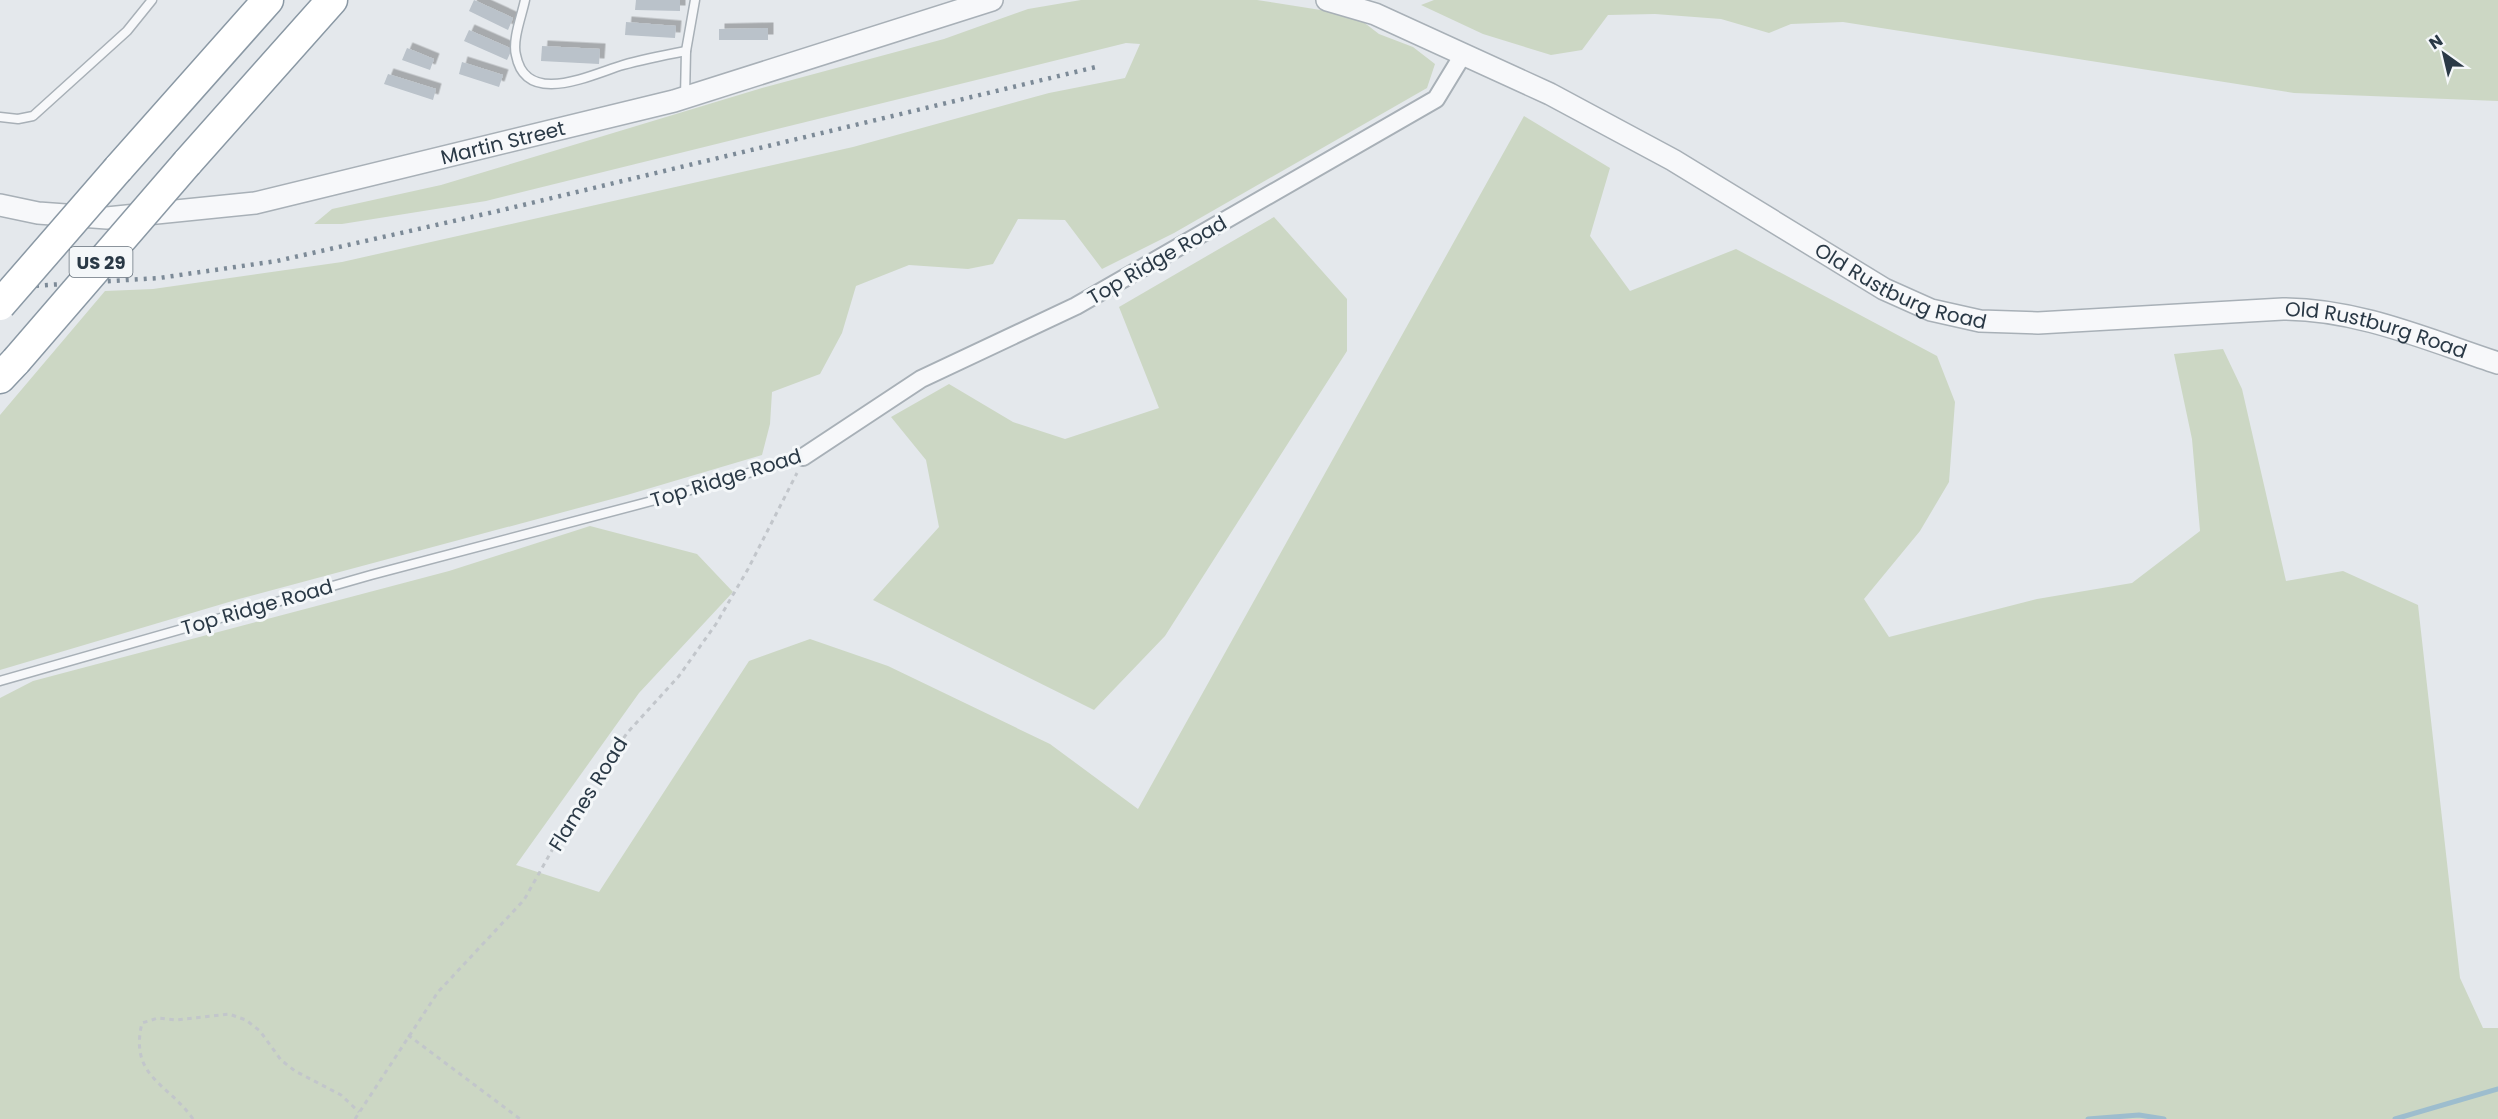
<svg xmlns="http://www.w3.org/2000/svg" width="2498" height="1119" font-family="Poppins,sans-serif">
<defs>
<filter id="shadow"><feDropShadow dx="5.5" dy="-5.5" stdDeviation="0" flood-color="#0004"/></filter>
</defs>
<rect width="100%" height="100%" fill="#e4e8ec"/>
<g fill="#ccd7c4">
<path d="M1081 0H1257L1327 11 1362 21 1379 34 1413 47 1435 64 1427 88 1174 233 1102 269 1065 220 1018 219 993 264 968 269 909 265 856 286 842 333 820 374 772 392 770 424 762 455 627 495 239 599 0 670V415L105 291 153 289 342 262 853 147 1049 93 1125 78 1140 44 1126 43 486 201 342 224H314L332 209 441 185 762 88 944 39 1028 9Z"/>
<path d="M1434 0H2498V101L2294 93 1843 22 1791 24 1769 33 1721 19 1655 14 1608 15 1582 50 1551 55 1483 34 1421 5Z"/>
<path d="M1524 116 1610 168 1590 236 1630 291 1736 249 1937 356 1955 402 1949 482 1920 531 1864 599 1889 637 2037 599 2132 583 2200 531 2192 439 2174 354 2223 349 2242 389 2286 581 2343 571 2418 605 2460 978 2483 1028H2498V1119H0V698L33 681 449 571 590 526 697 554 733 592 639 693 516 865 599 892 749 661 810 639 888 666 1050 744 1138 809Z"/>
<path d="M1274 217 1347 299V351L1165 636 1094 710 873 600 939 527 926 460 891 417 949 384 1013 422 1065 439 1159 408 1119 307Z"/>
</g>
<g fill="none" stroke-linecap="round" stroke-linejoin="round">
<g stroke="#9dbdce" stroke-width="5">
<path d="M2088 1119 2139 1115 2164 1119"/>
<path d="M2395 1119 2498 1089"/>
</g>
</g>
<g fill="#bac2ca" filter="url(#shadow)">
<path d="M474 0 513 18 508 30 469 11Z"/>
<path d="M636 0H680V11L635 10Z"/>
<path d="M626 22 676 26 675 38 625 35Z"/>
<path d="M768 28V40H719V29Z"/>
<path d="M469 30 512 49 507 60 464 41Z"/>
<path d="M542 46 600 49 599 64 541 61Z"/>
<path d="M407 48 434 59 430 70 402 60Z"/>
<path d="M462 62 503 75 499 87 459 74Z"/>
<path d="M388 74 436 89 433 100 384 84Z"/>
</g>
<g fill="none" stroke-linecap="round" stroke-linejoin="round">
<defs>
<g id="service">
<path d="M525 0C522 15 512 40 516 55 526 108 592 74 623 65 644 59 665 55 686 51"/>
<path d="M685 97 686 51 695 0"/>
<path d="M0 117 18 119 33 116 127 31 152 0"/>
<path d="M0 681 371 575 663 498 803 457"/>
</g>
<path id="minor" d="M803 457 921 379 1076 306 1436 99 1464 53"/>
<g id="tertiary">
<path id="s1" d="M1327 0 1375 14 1550 94 1673 160 1884 289 1931 310 1980 321 2038 323 2283 309C2358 309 2428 340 2498 363"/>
<path id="s2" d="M0 205 38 213 107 218 255 203 674 101 992 0"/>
</g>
<g id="motorway">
<path d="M187 163 332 0"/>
<path d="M118 169 268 0"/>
<path d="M0 378 16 361"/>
</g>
</defs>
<use href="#service" stroke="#a8b0b7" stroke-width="11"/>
<use href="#minor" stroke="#a8b0b7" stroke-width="20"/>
<use href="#tertiary" stroke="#a8b0b7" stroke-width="24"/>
<use href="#motorway" stroke="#8a98a4" stroke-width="33"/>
<g stroke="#c2c6cb" stroke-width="3" stroke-dasharray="4.5 4.5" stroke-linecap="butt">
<path d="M408 1035 520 1119"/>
<path d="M193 1119C168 1083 129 1077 142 1023L158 1018 176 1020 229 1014 246 1020 260 1031 281 1060 295 1071 341 1095 359 1112"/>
<path d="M355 1119 438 992 524 900 587 788 628 732 679 676 716 624 748 569 797 473"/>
</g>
<use href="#service" stroke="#f7f8fa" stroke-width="8"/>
<use href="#minor" stroke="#f7f8fa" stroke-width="16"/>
<use href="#tertiary" stroke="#f7f8fa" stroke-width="21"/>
<use href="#motorway" stroke="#fff" stroke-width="30"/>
<path stroke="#7c8a97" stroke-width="4.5" stroke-dasharray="3 6" stroke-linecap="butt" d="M0 288 159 278 277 261 498 211 1096 67"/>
<defs>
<g id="motorway-bridge">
<path d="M0 305 118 169"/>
<path d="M16 361 187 163"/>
</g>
</defs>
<use href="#motorway-bridge" stroke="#8a98a4" stroke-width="33" stroke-linecap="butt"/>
<use href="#motorway-bridge" stroke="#fff" stroke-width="30"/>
</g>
<g text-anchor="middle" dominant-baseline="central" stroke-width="6" stroke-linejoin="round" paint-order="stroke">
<rect fill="#f4f7f9" stroke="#67727c" stroke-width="1.5" x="69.5" y="247" width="63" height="30" rx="4.5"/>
<g font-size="18" font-weight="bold" fill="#2a3946">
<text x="101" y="262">US 29</text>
</g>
<g font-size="20" fill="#2a3946" stroke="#f4f7f9">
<text stroke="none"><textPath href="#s2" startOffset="512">Martin Street</textPath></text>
<text transform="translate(1157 260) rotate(-30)">Top Ridge Road</text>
<text stroke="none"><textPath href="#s1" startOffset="644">Old Rustburg Road</textPath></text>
<text stroke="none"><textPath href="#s1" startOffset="1130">Old Rustburg Road</textPath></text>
<text transform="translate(726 478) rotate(-17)">Top Ridge Road</text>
<text transform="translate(257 607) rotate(-16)">Top Ridge Road</text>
<text transform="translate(588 794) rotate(-58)">Flames Road</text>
</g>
</g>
<g transform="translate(2444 54) rotate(326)" stroke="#f4f7f9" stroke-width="4.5" paint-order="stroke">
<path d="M0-4.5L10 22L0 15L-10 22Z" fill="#2a3946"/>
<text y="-9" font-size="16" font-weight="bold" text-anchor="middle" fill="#2a3946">N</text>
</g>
</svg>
